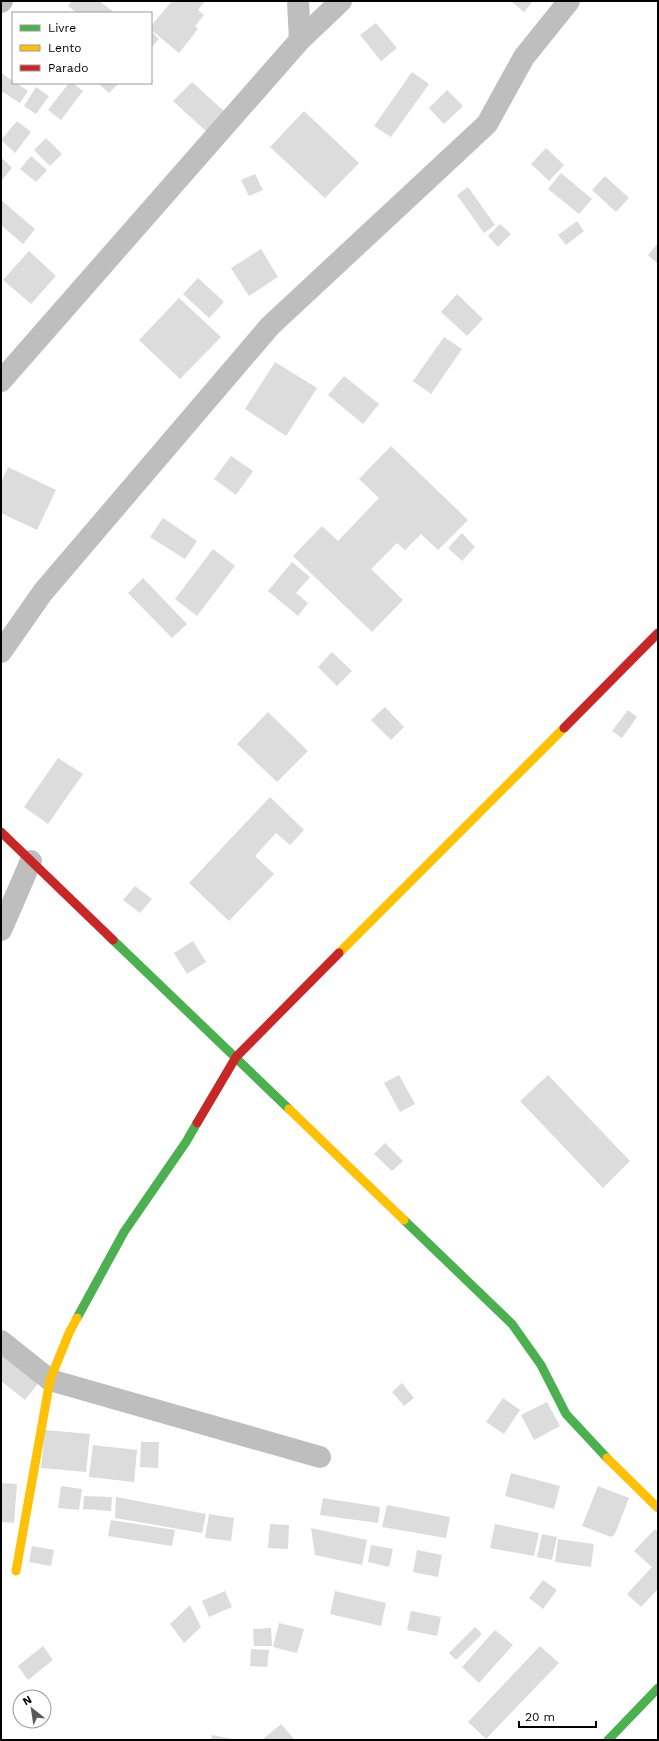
<svg xmlns="http://www.w3.org/2000/svg" width="659" height="1741" font-family="'Work Sans',sans-serif">
<rect width="100%" height="100%" fill="#fff"/>
<g fill="#dcdcdc">
<path d="M72 1H99L115 13H77L68 6Z"/>
<path d="M172 1H205L198 10 204 15 195 26 198 29 179 53 151 30V26Z"/>
<path d="M511 1H533L524 12Z"/>
<path d="M376 23 397 48 381 61 360 35Z"/>
<path d="M151 31 159 39 151 48Z"/>
<path d="M412 72 429 84 391 137 374 126Z"/>
<path d="M1 73 13 81V83H16L28 91 20 103 1 91Z"/>
<path d="M192 82 226 113 208 133 173 101Z"/>
<path d="M69 83H73L83 91 61 120 48 110Z"/>
<path d="M98 83H119L109 93Z"/>
<path d="M36 87 49 96 36 114 24 106Z"/>
<path d="M447 90 463 106 444 124 429 108Z"/>
<path d="M304 111 359 163 325 198 270 147Z"/>
<path d="M17 121 31 132 15 153 1 140Z"/>
<path d="M46 138 62 154 50 166 34 150Z"/>
<path d="M546 148 564 165 549 181 531 164Z"/>
<path d="M31 156 47 170 36 182 20 169Z"/>
<path d="M2 158 12 168 1 181V159Z"/>
<path d="M561 173 592 199 579 214 548 189Z"/>
<path d="M255 174 263 190 249 196 241 180Z"/>
<path d="M605 176 629 198 616 212 592 190Z"/>
<path d="M468 187 495 225 484 233 457 195Z"/>
<path d="M1 200 35 229 23 244 1 225Z"/>
<path d="M577 221 584 231 566 245 558 235Z"/>
<path d="M500 224 511 234 498 247 488 236Z"/>
<path d="M658 243V264L648 255Z"/>
<path d="M261 249 278 277 249 296 231 268Z"/>
<path d="M29 251 56 276 31 304 3 280Z"/>
<path d="M198 278 224 302 209 318 183 294Z"/>
<path d="M457 294 483 319 467 336 441 312Z"/>
<path d="M179 298 221 337 180 379 139 340Z"/>
<path d="M444 337 462 349 431 394 413 381Z"/>
<path d="M275 362 317 388 286 436 245 409Z"/>
<path d="M344 376 379 404 363 424 328 395Z"/>
<path d="M391 446 468 520 438 550 421 534 405 550 397 543 371 569 403 600 372 632 293 556 322 526 338 541 379 498 359 479Z"/>
<path d="M231 456 253 471 236 495 214 479Z"/>
<path d="M8 467 56 490 37 530 1 513V483Z"/>
<path d="M163 518 197 541 185 559 150 537Z"/>
<path d="M462 533 475 547 462 561 448 548Z"/>
<path d="M213 549 235 566 197 616 175 599Z"/>
<path d="M292 562 310 577 296 593 308 603 298 616 268 591Z"/>
<path d="M143 578 187 624 172 638 128 593Z"/>
<path d="M332 652 352 671 337 686 318 667Z"/>
<path d="M385 707 404 727 391 740 371 720Z"/>
<path d="M628 710 637 717 622 738 612 731Z"/>
<path d="M268 712 308 751 277 782 237 744Z"/>
<path d="M58 758 83 774 48 824 24 807Z"/>
<path d="M270 797 304 830 290 845 276 833 255 856 274 874 229 921 189 883Z"/>
<path d="M135 886 152 899 140 913 123 900Z"/>
<path d="M193 941 206 962 187 974 174 953Z"/>
<path d="M399 1075 415 1104 400 1112 384 1083Z"/>
<path d="M548 1075 630 1161 603 1188 520 1101Z"/>
<path d="M385 1143 403 1161 392 1171 374 1154Z"/>
<path d="M1 1348 41 1380 25 1400 1 1381Z"/>
<path d="M402 1383 414 1398 404 1406 392 1392Z"/>
<path d="M503 1398 520 1410 504 1434 486 1422Z"/>
<path d="M547 1402 560 1426 534 1440 521 1415Z"/>
<path d="M45 1430 90 1434 86 1472 41 1468Z"/>
<path d="M141 1442H159L158 1468 140 1467Z"/>
<path d="M93 1445 137 1450 134 1482 89 1477Z"/>
<path d="M511 1473 560 1486 554 1509 505 1496Z"/>
<path d="M1 1483 17 1484 14 1523 1 1522Z"/>
<path d="M61 1486 82 1489 79 1510 58 1508Z"/>
<path d="M598 1486 629 1498 615 1534 611 1537 582 1526Z"/>
<path d="M84 1496 112 1497 111 1511 83 1509Z"/>
<path d="M116 1497 206 1514 202 1533 115 1518Z"/>
<path d="M323 1498 380 1507 378 1523 320 1515Z"/>
<path d="M387 1505 450 1517 446 1538 382 1527Z"/>
<path d="M209 1514 234 1518 231 1541 205 1538Z"/>
<path d="M111 1520 175 1530 172 1546 108 1536Z"/>
<path d="M270 1524 289 1525 288 1549 268 1548Z"/>
<path d="M495 1524 539 1533 534 1556 490 1548Z"/>
<path d="M311 1528 367 1540 362 1565 315 1555Z"/>
<path d="M655 1529 658 1532V1589L641 1607 627 1594 652 1567 634 1551Z"/>
<path d="M542 1534 557 1537 552 1560 537 1557Z"/>
<path d="M558 1539 594 1544 591 1567 555 1562Z"/>
<path d="M371 1545 393 1549 389 1567 368 1562Z"/>
<path d="M32 1546 54 1550 51 1566 29 1562Z"/>
<path d="M417 1550 442 1555 438 1577 413 1572Z"/>
<path d="M543 1580 557 1590 543 1609 529 1598Z"/>
<path d="M225 1591 232 1607 209 1617 202 1601Z"/>
<path d="M335 1591 386 1603 381 1626 330 1614Z"/>
<path d="M190 1605 201 1627 184 1643 170 1624Z"/>
<path d="M411 1611 441 1617 437 1636 407 1630Z"/>
<path d="M279 1623 304 1629 297 1653 273 1647Z"/>
<path d="M475 1627 482 1634 456 1660 449 1653Z"/>
<path d="M271 1628 272 1646H254L253 1629Z"/>
<path d="M495 1630 513 1645 479 1683 462 1667Z"/>
<path d="M43 1646 53 1660 28 1680 18 1666Z"/>
<path d="M540 1646 559 1663 486 1739 468 1722Z"/>
<path d="M251 1649 269 1650 267 1667 250 1666Z"/>
<path d="M281 1724 294 1739 292 1740H262Z"/>
<path d="M212 1735 232 1739V1740H211Z"/>
</g>
<g fill="none" stroke-linecap="round" stroke-linejoin="round">
<g stroke="#bebebe" stroke-width="22">
<path d="M298 1 300 40"/>
<path d="M1 2 2 1"/>
<path d="M1 381 300 40 341 1"/>
<path d="M1 652 43 592 270 326 487 124 524 57 569 1"/>
<path d="M1 930 31 861"/>
<path d="M1 1341 50 1380 320 1457"/>
</g>
<g stroke="#4caf50" stroke-width="9">
<path d="M113 940 289 1109"/>
<path d="M404 1220 512 1324 541 1365 566 1414 607 1458"/>
<path d="M77 1318 124 1232 186 1142 197 1123"/>
<path d="M608 1740 658 1688"/>
</g>
<g stroke="#ffc107" stroke-width="9">
<path d="M339 953 564 728"/>
<path d="M289 1109 404 1220"/>
<path d="M607 1458 658 1508"/>
<path d="M16 1571 50 1380 69 1333 77 1318"/>
</g>
<g stroke="#c62828" stroke-width="9">
<path d="M564 728 658 633"/>
<path d="M1 832 113 940"/>
<path d="M197 1123 236 1057 339 953"/>
</g>
</g>
<rect width="659" height="1741" fill="none" stroke="#000000" stroke-width="4"/>
<rect x="12" y="12" width="140" height="72" fill="#ffffff" stroke="#999999"/>
<rect x="20" y="25" width="20" height="6" fill="#4caf50" stroke="#999999"/>
<text x="48" y="32" font-size="12" fill="#000000">Livre</text>
<rect x="20" y="45" width="20" height="6" fill="#ffc107" stroke="#999999"/>
<text x="48" y="52" font-size="12" fill="#000000">Lento</text>
<rect x="20" y="65" width="20" height="6" fill="#c62828" stroke="#999999"/>
<text x="48" y="72" font-size="12" fill="#000000">Parado</text>
<g transform="translate(32 1709) rotate(330)"><circle r="19" fill="#ffffff" stroke="#999999"/>
<path d="M0-3L7 15L0 10L-7 15Z" fill="#595959"/>
<text y="-6" font-size="11" font-weight="bold" text-anchor="middle" fill="#000000">N</text>
</g>
<path d="M519 1721v6h77v-6" fill="none" stroke="#000000" stroke-width="2"/>
<text x="525" y="1721" font-size="12" fill="#000000" stroke="#ffffff" stroke-width="3" paint-order="stroke">20 m</text>
</svg>
